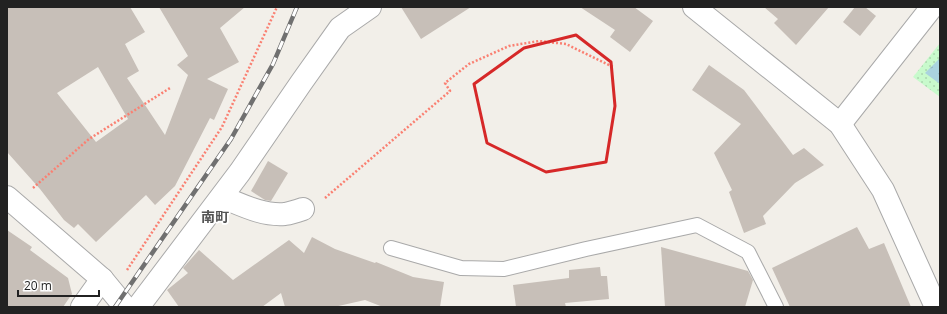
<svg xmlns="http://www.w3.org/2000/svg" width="947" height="314" font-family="'Open Sans','Noto Sans JP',sans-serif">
<defs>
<pattern id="park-dots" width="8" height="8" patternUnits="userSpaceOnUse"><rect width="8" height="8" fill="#c8facc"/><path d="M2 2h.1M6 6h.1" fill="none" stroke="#acd6af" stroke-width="1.8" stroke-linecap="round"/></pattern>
<pattern id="water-ripples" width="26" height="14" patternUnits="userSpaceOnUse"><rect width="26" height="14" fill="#aad3df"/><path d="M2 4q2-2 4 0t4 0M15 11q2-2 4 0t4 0" fill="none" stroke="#92b5bf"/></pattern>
</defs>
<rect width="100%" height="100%" fill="#f2efe9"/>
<path fill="url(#park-dots)" d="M940 43V97L913 77Z"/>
<path fill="url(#water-ripples)" d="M940 58V84L925 73Z"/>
<g fill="#c7bfb8" fill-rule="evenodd">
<path d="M7 7H130L145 32 125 44 139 71 127 78 165 135 188 75 177 65 188 56 159 7H245L220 28 239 62 207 79 228 89 214 120 210 118 175 186 155 205 146 195 96 242 78 224 74 228 64 220 40 189 7 152ZM98 67 128 119 96 142 57 93Z"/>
<path d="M401 7H471L421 39Z"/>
<path d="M580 7H634L653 21 630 52 610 37 615 30Z"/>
<path d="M764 7H829L796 45 774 23 778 19Z"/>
<path d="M855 7H865L876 16 860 36 843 22Z"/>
<path d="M709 65 744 90 793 155 804 148 824 165 795 183 763 216 766 224 744 233 729 192 732 190 714 153 741 124 692 90Z"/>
<path d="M268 161 288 173 271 201 265 200 251 191Z"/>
<path d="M857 227 869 249 884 243 911 307H790L772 268Z"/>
<path d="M7 230 32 247 30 250 68 278 72 294 63 307H7Z"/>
<path d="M312 237 335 249 375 263 376 262 413 277 444 282 440 307H383L365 300 334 307H285L281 293 262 307H179L167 290 188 273 183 268 199 250 233 280 289 240 304 253Z"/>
<path d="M661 247 748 271 753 280 745 307H665Z"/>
<path d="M600 267 601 276H607L609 299 565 303 566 307H516L513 285 569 278V270Z"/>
</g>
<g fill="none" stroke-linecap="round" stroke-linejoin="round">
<defs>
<path id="service" d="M391 248 461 268 504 269 586 249 697 225 748 252 776 307"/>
<g id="minor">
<path d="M7 197 102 279 125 307"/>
<path d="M222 197C242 205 263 216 285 214 291 213 297 211 303 209"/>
<path d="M82 307 102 279"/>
<path d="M138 307 240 172 301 83 340 28 370 7"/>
</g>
<g id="tertiary">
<path d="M694 7 840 124 883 190 936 307"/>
<path d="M840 124 932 7"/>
</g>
</defs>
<use href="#service" stroke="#a9a9a9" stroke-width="16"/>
<use href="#minor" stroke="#a9a9a9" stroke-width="24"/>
<use href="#tertiary" stroke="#a9a9a9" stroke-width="24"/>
<g stroke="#fa8072" stroke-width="2.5" stroke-dasharray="2 2" stroke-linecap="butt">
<path d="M33 188 89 139 170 88"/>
<path d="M325 198 450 91 445 83 469 64 509 46 539 41 566 44 613 67"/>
<path d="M127 270 222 127 277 7"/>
</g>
<use href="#service" stroke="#fff" stroke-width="14"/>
<use href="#minor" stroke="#fff" stroke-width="22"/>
<use href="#tertiary" stroke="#fff" stroke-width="22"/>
<defs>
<path id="rail" d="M115 307 231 139 273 64 297 7"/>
</defs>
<use href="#rail" stroke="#707070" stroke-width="4.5"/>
<use href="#rail" stroke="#fff" stroke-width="3" stroke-dasharray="9" stroke-linecap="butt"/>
</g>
<path fill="none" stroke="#d62828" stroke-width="3" stroke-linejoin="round" d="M576 35 611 62 615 106 606 162 546 172 487 143 474 84 524 48Z"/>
<g text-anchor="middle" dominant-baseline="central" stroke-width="3.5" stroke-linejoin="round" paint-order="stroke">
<g font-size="14" font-weight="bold" fill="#555" stroke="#fff">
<text x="215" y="216">南町</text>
</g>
</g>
<rect width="947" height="314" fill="none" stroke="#222222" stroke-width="16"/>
<path d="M18 290v6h81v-6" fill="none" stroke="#222222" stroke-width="2"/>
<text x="24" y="290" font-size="12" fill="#222222" stroke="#ffffff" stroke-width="3" paint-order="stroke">20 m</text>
</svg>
